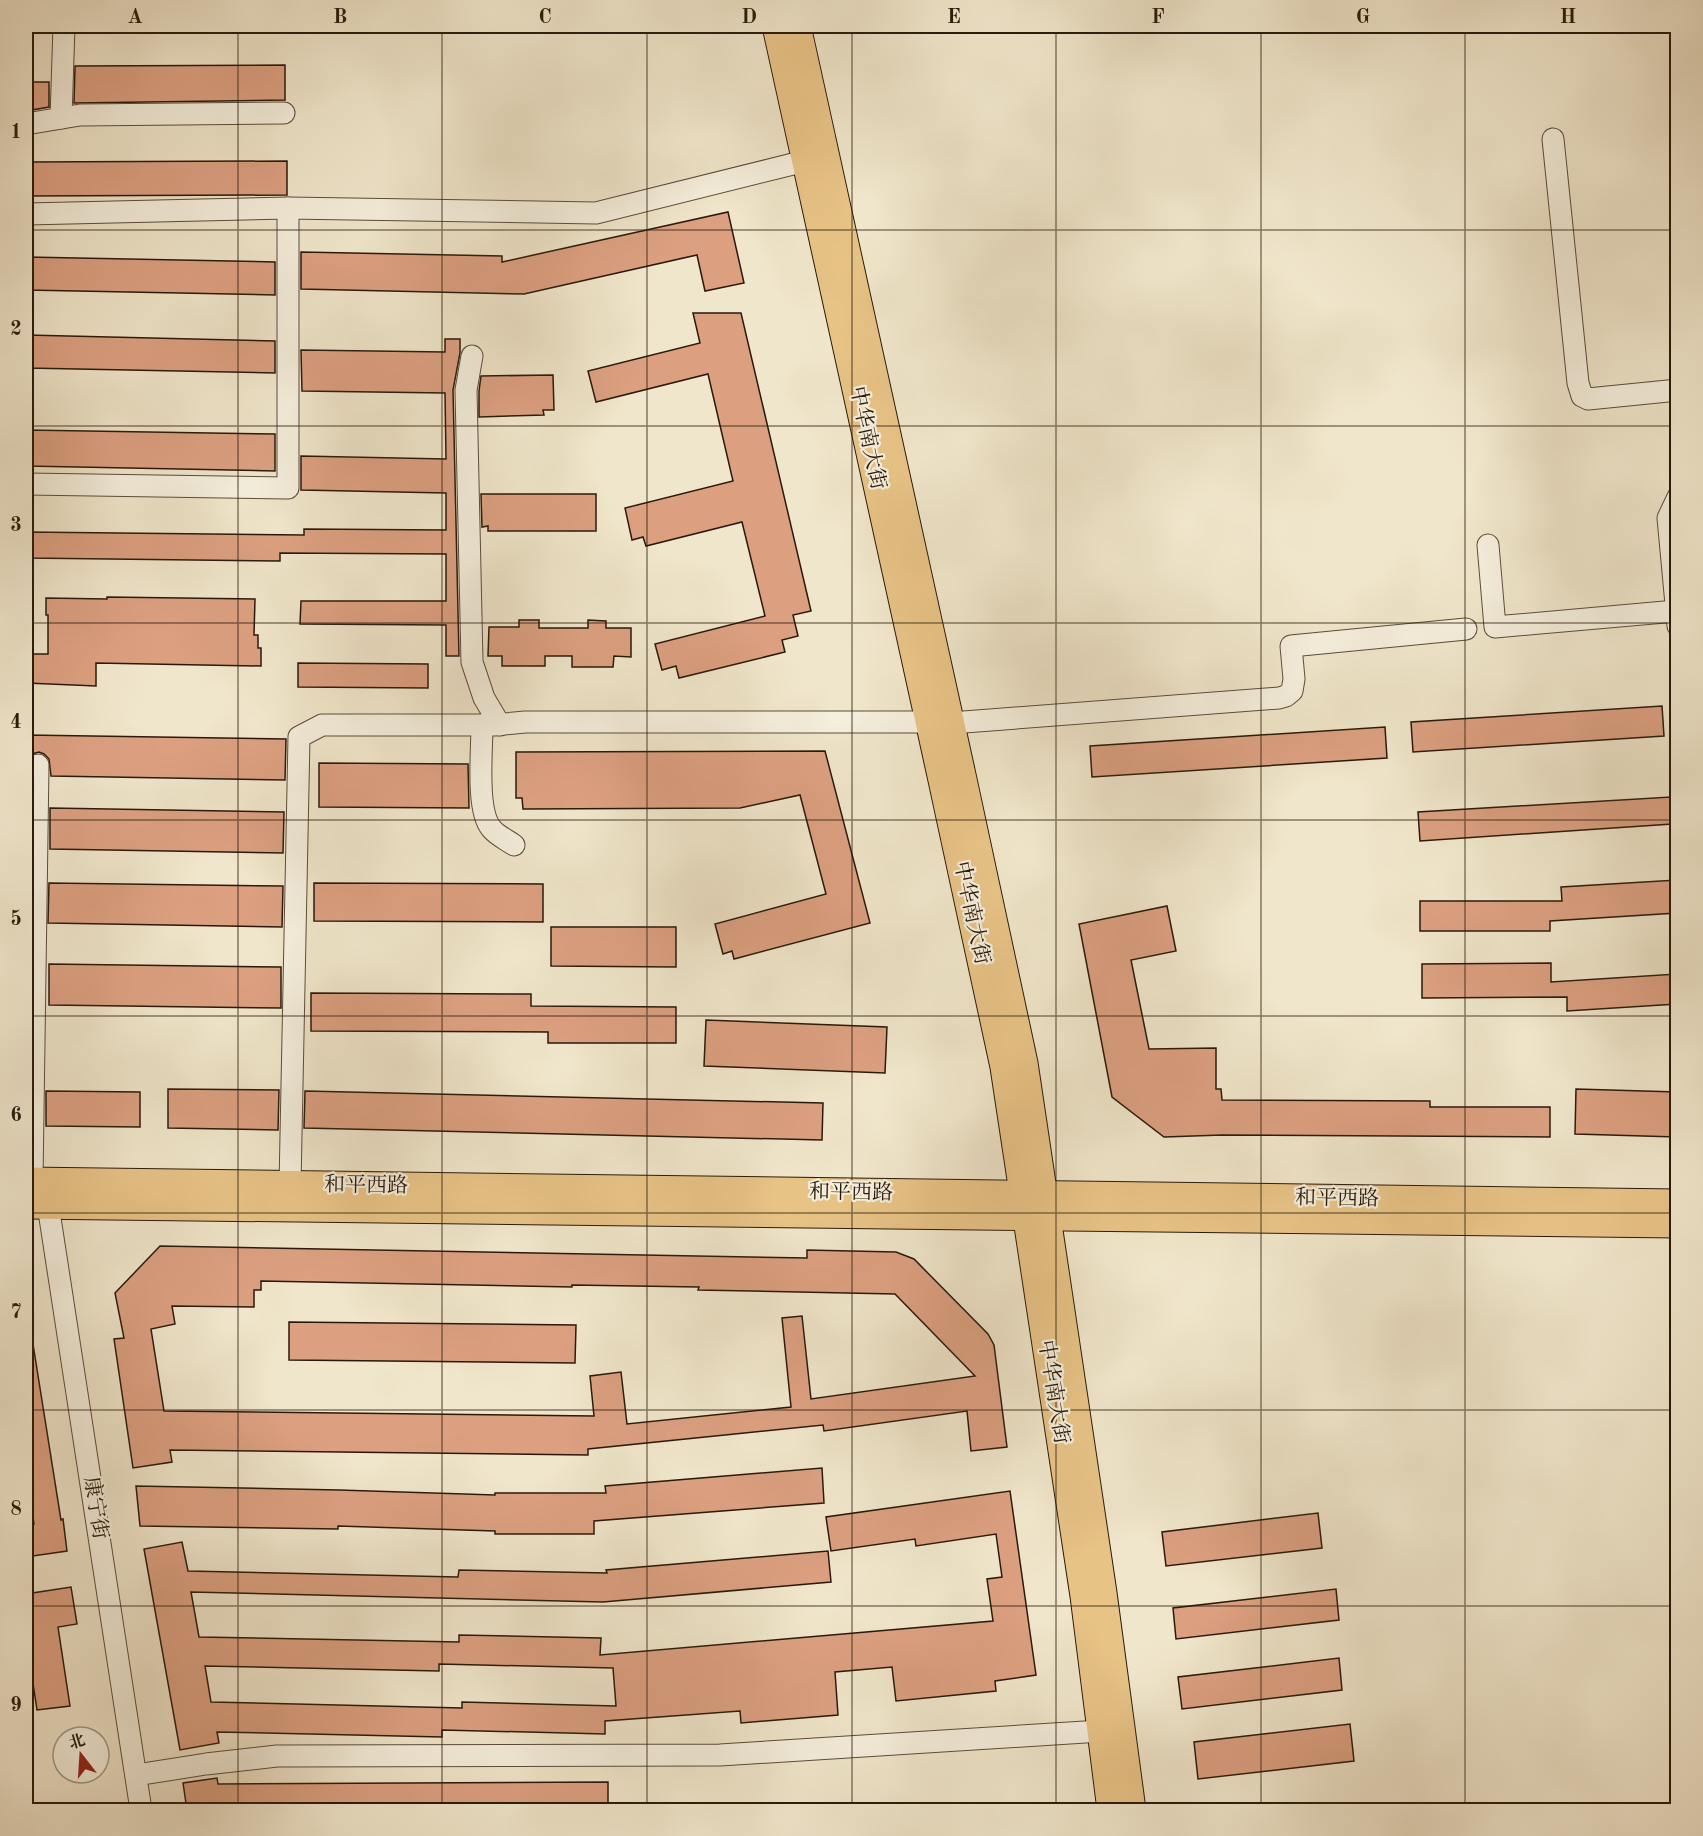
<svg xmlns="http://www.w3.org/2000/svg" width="1703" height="1836" font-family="'Old Standard TT','Noto Serif SC',serif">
<rect width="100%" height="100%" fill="#f0e6cb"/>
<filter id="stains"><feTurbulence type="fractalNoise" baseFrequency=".00333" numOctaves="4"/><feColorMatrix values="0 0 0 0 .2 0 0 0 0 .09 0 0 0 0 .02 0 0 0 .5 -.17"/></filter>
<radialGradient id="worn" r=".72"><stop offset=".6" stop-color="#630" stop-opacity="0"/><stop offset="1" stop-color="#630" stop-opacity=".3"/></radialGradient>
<g fill="#dca081" stroke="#29190b" stroke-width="1.5" fill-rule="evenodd">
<path d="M285 65V100L74 103 75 66Z"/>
<path d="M26 82H49V107L26 111Z"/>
<path d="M287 161V195L26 196V162Z"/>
<path d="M728 212 744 283 705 291 697 255 524 294 301 289V252L502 256V262Z"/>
<path d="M26 257 275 262V295L26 290Z"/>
<path d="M693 313H741L811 611 793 615 798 636 782 640 785 652 679 678 676 666 662 670 655 644 765 616 742 522 646 546 643 537 632 540 625 508 733 481 708 374 596 402 588 371 700 343Z"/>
<path d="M26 335 275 341V373L26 368Z"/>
<path d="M445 339H460V353L453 390 459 656H446V625L300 624 301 601H446V554L280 553V561L26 558V532L304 535V529L446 530V493L301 490V456L446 459 445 393 302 391 301 350 445 352Z"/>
<path d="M553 375 554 410H543L544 415 479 417V391L481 376Z"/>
<path d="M26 430 275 434V471L26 466Z"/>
<path d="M481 494H596V531H488V526L482 527Z"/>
<path d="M107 597 255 599 254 635H258V648H261V666L96 663V686L26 683V654H48V615H46V598L107 599Z"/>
<path d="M519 620H539V628H588V620L606 621V628H631V657L614 656 613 667H572V656H545V666H502V656H488L489 627H519Z"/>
<path d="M298 663 428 664V688L298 687Z"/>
<path d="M1662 706 1664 736 1413 752 1411 722Z"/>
<path d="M1385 727 1387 758 1092 777 1090 746Z"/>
<path d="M26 735 286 739 285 780 51 776 49 759 44 754 39 752 32 754 27 758 26 763Z"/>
<path d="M825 751 870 923 734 959 732 951 723 954 715 924 826 894 800 795 740 808 523 809 522 798H516V752Z"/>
<path d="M319 763 468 764 469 808 319 807Z"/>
<path d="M1671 797 1672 824 1420 841 1418 812Z"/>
<path d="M50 808 284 812 283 853 50 849Z"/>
<path d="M1677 880V913L1550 921V931H1420V901H1562L1561 887Z"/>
<path d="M49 883 283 886 282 927 48 923Z"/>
<path d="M314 883 543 884V922L314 921Z"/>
<path d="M1167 906 1176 951 1131 960 1149 1049 1216 1048V1089H1221L1222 1100 1430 1101V1107H1550V1137L1222 1135 1164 1137 1112 1097 1079 924Z"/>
<path d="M551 927H676V967L551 966Z"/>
<path d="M1551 963V982L1677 974V1004L1567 1011V997L1422 998V964Z"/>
<path d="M49 964 281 967V1008L49 1005Z"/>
<path d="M311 993 531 994V1006L676 1007V1043H548V1032L311 1031Z"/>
<path d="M706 1020 887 1027 885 1073 704 1066Z"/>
<path d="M168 1089 279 1090 278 1130 168 1128Z"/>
<path d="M1576 1089 1677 1092V1137L1575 1134Z"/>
<path d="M46 1091 140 1092V1127L46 1126Z"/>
<path d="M305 1091 823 1103 822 1140 304 1128Z"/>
<path d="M160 1246 807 1258V1250L896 1252 914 1259 988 1334 994 1345 1007 1447 971 1451 967 1411 824 1431 823 1425 588 1449V1455L170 1450 172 1462 133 1468 114 1339 124 1338 115 1293ZM261 1281 572 1287V1285L699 1287 698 1290 895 1294 975 1376 811 1399 802 1316 782 1318 791 1407 627 1424 621 1372 590 1376 594 1416 164 1411 151 1329 175 1324 172 1306 254 1307V1290H261Z"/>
<path d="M289 1322 576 1325 575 1363 289 1360Z"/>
<path d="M33 1344 61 1520 63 1519 67 1551 26 1557V1525L34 1524 26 1468V1345Z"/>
<path d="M822 1468 824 1503 594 1521V1534H495V1531L338 1526V1529L140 1526 136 1486 339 1490 495 1495V1493H606L605 1486Z"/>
<path d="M1010 1491 1036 1675 995 1681 996 1691 896 1701 892 1667 835 1672 838 1715 741 1723 740 1711 605 1721V1734L442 1730V1737L217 1732 219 1743 180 1750 144 1549 182 1542 188 1571 458 1577 459 1570 607 1573 606 1570 828 1551 831 1582 603 1602 191 1592 199 1637 459 1642V1635L601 1638 600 1655 993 1621 987 1579 1002 1577 996 1534 916 1546 915 1539 831 1551 826 1517ZM439 1664 613 1668 616 1706 462 1702V1708L211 1702 205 1666 439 1671Z"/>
<path d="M1318 1513 1322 1548 1166 1566 1162 1532Z"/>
<path d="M71 1587 77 1624 58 1627 70 1706 37 1710 31 1670 26 1671V1594Z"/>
<path d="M1336 1589 1339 1620 1176 1639 1173 1608Z"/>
<path d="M1339 1658 1342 1690 1182 1709 1178 1677Z"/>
<path d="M1350 1724 1354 1761 1198 1779 1194 1742Z"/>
<path d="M217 1778 218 1784 608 1782V1810H187L183 1783Z"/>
</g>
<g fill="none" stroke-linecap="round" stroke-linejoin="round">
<defs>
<g id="minor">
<path d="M61 118 64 26"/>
<path d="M26 124 80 115 284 113"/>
<path d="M1553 139 1578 383 1582 396 1588 399 1678 390"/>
<path d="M26 214 288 208 596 213 805 161"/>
<path d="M472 356 466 390 472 662 484 698 500 725"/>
<path d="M26 484 288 488V208"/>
<path d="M1678 497 1668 518 1678 626"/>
<path d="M1488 545 1495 627 1676 611"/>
<path d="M951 723 1279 698 1286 696 1292 691 1294 679 1291 646 1466 629"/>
<path d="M482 725C482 750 476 810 491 828 496 835 507 840 514 845"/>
<path d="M32 1181 38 765"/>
<path d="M290 1185 299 737 322 725H494L525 722H930"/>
<path d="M48 1205 141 1810"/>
<path d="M136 1775 206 1764 277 1756 720 1755 1101 1731"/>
</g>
<g id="major">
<path d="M776 26 942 780 1004 1067 1084 1596 1111 1810"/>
<path d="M797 26 962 775 1024 1063 1103 1593 1132 1810"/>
<path d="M26 1181 1678 1203"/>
<path d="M26 1205 1678 1224"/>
</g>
</defs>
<use href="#minor" stroke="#5b4c3b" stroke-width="23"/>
<use href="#major" stroke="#29190b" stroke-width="29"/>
<use href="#minor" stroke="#f5efdd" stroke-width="21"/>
<use href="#major" stroke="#e8c386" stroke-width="27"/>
</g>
<path fill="none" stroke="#29190b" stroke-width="1.5" stroke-opacity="0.55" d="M238 26V1810M442 26V1810M647 26V1810M852 26V1810M1056 26V1810M1261 26V1810M1465 26V1810M26 230H1678M26 426H1678M26 623H1678M26 820H1678M26 1016H1678M26 1213H1678M26 1410H1678M26 1606H1678"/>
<g text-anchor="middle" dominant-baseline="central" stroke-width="4.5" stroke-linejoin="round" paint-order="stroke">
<g font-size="21" fill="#29190b" stroke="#f5efdd">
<text transform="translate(867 438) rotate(78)">中华南大街</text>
<text transform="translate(971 913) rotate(78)">中华南大街</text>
<text transform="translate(366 1186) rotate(1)">和平西路</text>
<text transform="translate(851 1193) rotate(1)">和平西路</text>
<text transform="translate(1337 1199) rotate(1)">和平西路</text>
<text transform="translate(1053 1392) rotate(81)">中华南大街</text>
<text transform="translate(95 1508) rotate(81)">康宁街</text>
</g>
</g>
<rect width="1703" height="1836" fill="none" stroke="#f0e6cb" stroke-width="66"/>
<g transform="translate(81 1755) rotate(343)"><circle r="28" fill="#f5efdd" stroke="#a39989" stroke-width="1.5"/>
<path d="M0-4.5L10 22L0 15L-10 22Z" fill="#8f2418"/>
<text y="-9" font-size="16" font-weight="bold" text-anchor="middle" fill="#29190b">北</text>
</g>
<rect x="33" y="33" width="1637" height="1770" fill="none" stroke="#29190b" stroke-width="2"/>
<g font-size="20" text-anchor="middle" font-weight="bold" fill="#29190b">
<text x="135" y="23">A</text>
<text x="340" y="23">B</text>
<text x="545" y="23">C</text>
<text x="749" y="23">D</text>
<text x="954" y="23">E</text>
<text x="1158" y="23">F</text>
<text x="1363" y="23">G</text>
<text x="1568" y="23">H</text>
<text x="16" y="138">1</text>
<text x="16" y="335">2</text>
<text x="16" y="531">3</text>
<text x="16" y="728">4</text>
<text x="16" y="925">5</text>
<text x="16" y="1121">6</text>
<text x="16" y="1318">7</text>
<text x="16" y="1515">8</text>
<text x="16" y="1711">9</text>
</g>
<rect width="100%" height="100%" filter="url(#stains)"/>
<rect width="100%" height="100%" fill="url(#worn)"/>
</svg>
